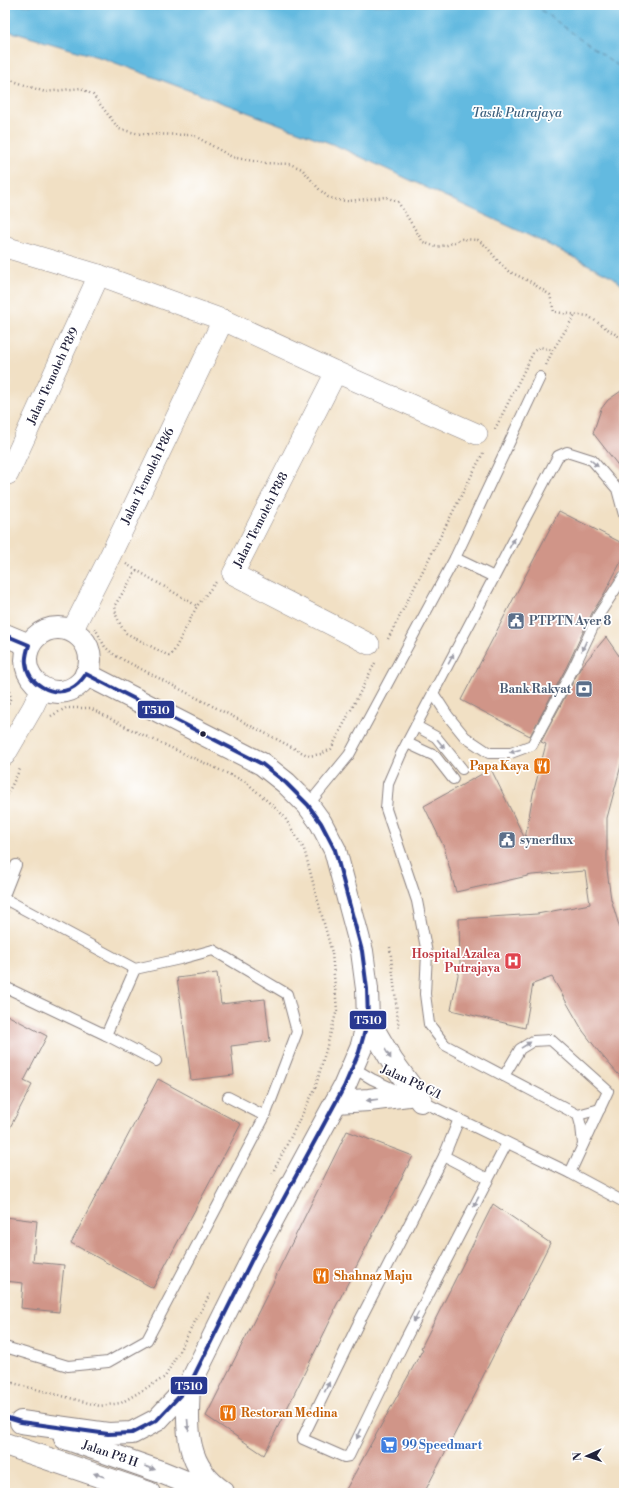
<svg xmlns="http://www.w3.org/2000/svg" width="629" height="1498" font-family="'Libre Bodoni',serif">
<rect width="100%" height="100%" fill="#fff"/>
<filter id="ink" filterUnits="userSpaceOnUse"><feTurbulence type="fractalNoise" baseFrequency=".025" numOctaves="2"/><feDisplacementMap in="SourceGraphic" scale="8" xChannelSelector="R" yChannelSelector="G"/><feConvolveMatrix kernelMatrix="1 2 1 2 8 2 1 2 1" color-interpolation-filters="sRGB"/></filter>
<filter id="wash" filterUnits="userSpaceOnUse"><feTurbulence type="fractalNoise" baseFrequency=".012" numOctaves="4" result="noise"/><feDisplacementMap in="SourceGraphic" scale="16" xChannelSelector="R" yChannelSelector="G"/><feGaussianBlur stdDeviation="0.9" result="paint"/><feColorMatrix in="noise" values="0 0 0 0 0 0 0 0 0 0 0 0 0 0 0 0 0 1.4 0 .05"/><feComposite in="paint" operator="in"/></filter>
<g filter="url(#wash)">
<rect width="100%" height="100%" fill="#f1e0c4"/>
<path fill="#64bae0" stroke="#436e8e" d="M5 5H624V287L613 277 545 243 335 145 105 59 5 30Z"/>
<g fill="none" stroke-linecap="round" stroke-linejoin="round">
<path stroke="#3c5f7d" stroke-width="1" stroke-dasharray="5 4" stroke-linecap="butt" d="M534 5 624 70"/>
</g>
<g id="blocks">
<g fill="#d09588">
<path d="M624 389V473L593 433 601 409 608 400Z"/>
<path d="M559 511 624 544V556L604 594 592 613 567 666 530 736 461 700Z"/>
<path d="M606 637 624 663V754L607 818V870L611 899 624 942V1081L599 1052 583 1031 552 977 533 984 525 1028 451 1010 460 965 459 919 537 914 590 904 585 871 532 875 456 892 444 847 424 806 491 769 525 839 533 794 546 744 541 742 581 667Z"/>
<path d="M217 973 221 1004 265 999 270 1041 231 1046 234 1075 191 1080 177 978Z"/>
<path d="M5 1014 47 1036 24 1081 32 1085 5 1137Z"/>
<path d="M158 1079 241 1124 153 1288 71 1243Z"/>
<path d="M347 1131 413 1156 334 1310 335 1311 264 1455 206 1416 277 1275H276Z"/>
<path d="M493 1204 550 1243 478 1386 479 1387 424 1493H344L423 1349 421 1348Z"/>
<path d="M5 1217 37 1221 33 1262 64 1265 59 1312 21 1308 23 1283 5 1281Z"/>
</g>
</g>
</g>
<g filter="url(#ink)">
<use href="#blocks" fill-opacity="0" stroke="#8a8180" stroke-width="1"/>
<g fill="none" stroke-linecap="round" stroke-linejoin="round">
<defs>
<g id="service">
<path d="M455 558 494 577"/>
<path d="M433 693 448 716 465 737 489 753H511L532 745 573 669 598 616 624 576"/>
<path d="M416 726 436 737 462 769"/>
<path d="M407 743 435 756 453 779"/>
<path d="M308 805 349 755 455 558 540 377"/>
<path d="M5 893 16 865"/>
<path d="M5 899 135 969 180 959 213 950 287 994 297 1032 265 1116 147 1340 108 1362 68 1366 5 1347"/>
<path d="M5 987 106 1035 135 969"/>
<path d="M106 1035 156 1061"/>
<path d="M352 1067 372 1079 400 1092"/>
<path d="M504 1076 520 1049 533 1041 551 1040 608 1091 570 1173"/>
<path d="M228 1097 265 1116"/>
<path d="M419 1100 570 1173 624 1202"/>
<path d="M600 1109 578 1115 445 1045 429 1024 425 994 427 953 417 901 386 809 388 784 401 754 558 456 567 452 592 460 617 489 624 515"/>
<path d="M578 1115 581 1126 583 1144"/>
<path d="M459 1119 444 1156 361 1318 303 1437V1439L344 1457 349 1456 405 1340 507 1143"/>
<path d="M444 1156 488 1179"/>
</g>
<g id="minor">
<path d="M5 247 99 275 223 320 336 372 477 434"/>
<path d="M336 372 233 574 369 644"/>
<path d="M5 474H8L99 275"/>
<path d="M72 631 110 556 223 320"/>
<path d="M5 755 33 707 42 688"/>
</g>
<g id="tertiary">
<circle cx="58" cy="660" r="32"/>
<path d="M5 635 29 645"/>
<path d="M368 1020 392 1061 421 1101"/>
<path d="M336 1102 369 1100 408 1095"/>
<path d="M189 1386C187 1428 184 1466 223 1492"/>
<path d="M21 1422 108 1434 132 1433 157 1420 189 1386 263 1237 344 1087 362 1045 368 1020 367 989 362 951 335 850 321 823 308 805 286 783 262 764 86 674"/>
<path d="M65 1438 161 1472 213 1493"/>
<path d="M5 1444 149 1493"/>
</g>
</defs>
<use href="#service" stroke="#8a8180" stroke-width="12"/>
<use href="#minor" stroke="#8a8180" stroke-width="22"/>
<use href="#tertiary" stroke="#8a8180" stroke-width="24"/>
<g stroke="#8a8180" stroke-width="2.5" stroke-dasharray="1 3" stroke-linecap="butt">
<path d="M5 78 45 92 81 88 93 95 119 129 140 134 193 135 232 157 264 163 290 164 302 169 319 189 328 197 337 200 348 201 386 197 398 202 423 242 436 247 447 245 462 239 478 240 486 246 498 261 508 271 531 282 550 295 554 312 588 316 624 340"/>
<path d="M546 365 553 350 575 315"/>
<path d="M495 429 534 351 540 347 553 350"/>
<path d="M126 564 197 606"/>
<path d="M137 570 115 605 116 615 121 626 126 633 169 656 173 653 197 606 216 582"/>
<path d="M95 628 105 647 116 656 309 756 321 754 331 749 375 663"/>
<path d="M388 639 483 453"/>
<path d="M5 680 11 697 5 711"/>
<path d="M51 716 66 708H90L130 729 246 782 283 815 304 849 332 953 337 1010 315 1089 272 1174"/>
<path d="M5 799 20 769"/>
<path d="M390 947 399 1030"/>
<path d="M5 1381 100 1406 121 1403 165 1377 210 1294"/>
</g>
<use href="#service" stroke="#fff" stroke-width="10"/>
<use href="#minor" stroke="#fff" stroke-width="21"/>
<use href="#tertiary" stroke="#fff" stroke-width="22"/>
<defs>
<path id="bus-1" d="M5 635 29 645C27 651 25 657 26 663 28 684 52 697 70 689 77 686 82 680 86 674L262 764 286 783 308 805 321 823 335 850 362 951 367 989 368 1020 359 1052 344 1087 263 1237 189 1386 157 1420 132 1433 108 1434 21 1422 5 1417"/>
</defs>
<use href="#bus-1" stroke="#fff" stroke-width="7"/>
<use href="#bus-1" stroke="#283890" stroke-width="4"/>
</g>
<defs><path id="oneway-solid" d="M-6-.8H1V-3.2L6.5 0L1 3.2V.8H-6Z"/></defs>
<g fill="#9c9ca7">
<use href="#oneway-solid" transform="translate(594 463) rotate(42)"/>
<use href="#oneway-solid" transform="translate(512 543) rotate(-62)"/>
<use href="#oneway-solid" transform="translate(584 646) rotate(115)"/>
<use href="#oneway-solid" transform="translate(451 659) rotate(-62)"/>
<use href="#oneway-solid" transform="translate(441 744) rotate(51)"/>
<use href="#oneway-solid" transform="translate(515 751) rotate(164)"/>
<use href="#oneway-solid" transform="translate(526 1045) rotate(-32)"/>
<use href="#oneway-solid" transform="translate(388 1054) rotate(59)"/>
<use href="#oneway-solid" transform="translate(372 1100) rotate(173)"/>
<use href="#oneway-solid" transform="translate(476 1202) rotate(118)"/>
<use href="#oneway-solid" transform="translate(416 1317) rotate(118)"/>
<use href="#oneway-solid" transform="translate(327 1387) rotate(-64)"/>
<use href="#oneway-solid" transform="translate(188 1425) rotate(85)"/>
<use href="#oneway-solid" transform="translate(359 1434) rotate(116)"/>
<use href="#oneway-solid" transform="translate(150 1468) rotate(19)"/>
<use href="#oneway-solid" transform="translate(99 1475) rotate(-161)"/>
</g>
</g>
<defs>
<symbol id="civic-square" viewBox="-11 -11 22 22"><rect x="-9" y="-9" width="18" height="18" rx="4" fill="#5c6f8a" stroke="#fff"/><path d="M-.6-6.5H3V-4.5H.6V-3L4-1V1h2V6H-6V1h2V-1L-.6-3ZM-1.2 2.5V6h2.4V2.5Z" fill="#fff"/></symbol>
<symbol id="bank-square" viewBox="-11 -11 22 22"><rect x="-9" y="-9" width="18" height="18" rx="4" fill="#5c6f8a" stroke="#fff"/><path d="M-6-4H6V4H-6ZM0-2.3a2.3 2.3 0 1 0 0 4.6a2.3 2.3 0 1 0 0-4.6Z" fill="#fff"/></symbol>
<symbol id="restaurant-square" viewBox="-11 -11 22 22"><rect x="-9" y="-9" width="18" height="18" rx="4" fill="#e8710a" stroke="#fff"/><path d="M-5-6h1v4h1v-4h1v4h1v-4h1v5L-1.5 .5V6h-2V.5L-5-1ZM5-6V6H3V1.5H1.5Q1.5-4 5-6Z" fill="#fff"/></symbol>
<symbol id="hospital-square" viewBox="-11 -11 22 22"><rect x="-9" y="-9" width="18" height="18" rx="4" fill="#e0444e" stroke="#fff"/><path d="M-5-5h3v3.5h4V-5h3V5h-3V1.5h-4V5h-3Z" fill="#fff"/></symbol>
<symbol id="supermarket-square" viewBox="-11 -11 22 22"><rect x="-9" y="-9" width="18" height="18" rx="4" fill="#3f7fe0" stroke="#fff"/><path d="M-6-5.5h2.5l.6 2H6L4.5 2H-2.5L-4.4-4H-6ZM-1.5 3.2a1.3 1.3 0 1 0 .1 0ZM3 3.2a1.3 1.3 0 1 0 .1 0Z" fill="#fff"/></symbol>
</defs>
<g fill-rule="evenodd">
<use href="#civic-square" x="506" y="611" width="20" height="20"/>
<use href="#bank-square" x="574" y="679" width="20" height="20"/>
<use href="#restaurant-square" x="532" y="756" width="20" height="20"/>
<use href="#civic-square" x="497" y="830" width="20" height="20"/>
<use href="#hospital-square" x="503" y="951" width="20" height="20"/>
<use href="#restaurant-square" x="311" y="1266" width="20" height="20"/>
<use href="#restaurant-square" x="218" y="1403" width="20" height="20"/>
<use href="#supermarket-square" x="379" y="1435" width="20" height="20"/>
</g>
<circle fill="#22223b" stroke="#fff" stroke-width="1.5" cx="203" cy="734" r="3.5"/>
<g text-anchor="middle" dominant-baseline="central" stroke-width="3.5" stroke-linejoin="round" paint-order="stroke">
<g font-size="12" fill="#22223b" stroke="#fff">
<text transform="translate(53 376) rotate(-65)">Jalan Temoleh P8/9</text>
<text transform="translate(148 476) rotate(-64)">Jalan Temoleh P8/6</text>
<text transform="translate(261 520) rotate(-63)">Jalan Temoleh P8/8</text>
<text transform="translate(411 1082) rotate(25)">Jalan P8 G/1</text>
<text transform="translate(110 1454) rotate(19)">Jalan P8 H</text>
</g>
<g font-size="12" font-weight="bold" fill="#4e5e75" stroke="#fff" text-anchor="start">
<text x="529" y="621">PTPTN Ayer 8</text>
<text x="571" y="689" text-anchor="end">Bank Rakyat</text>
<text x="520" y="840">synerflux</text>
</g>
<g font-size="12" font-weight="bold" fill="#c56008" stroke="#fff" text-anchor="start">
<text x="529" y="766" text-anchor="end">Papa Kaya</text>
<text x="334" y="1276">Shahnaz Maju</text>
<text x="241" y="1413">Restoran Medina</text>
</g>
<g font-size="12" font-weight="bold" fill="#be3a42" stroke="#fff" text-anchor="end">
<text x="500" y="954">Hospital Azalea<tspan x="500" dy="14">Putrajaya</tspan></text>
</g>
<g font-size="12" font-weight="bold" fill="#366cbe" stroke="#fff" text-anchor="start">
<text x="402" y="1445">99 Speedmart</text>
</g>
<g font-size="13" font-style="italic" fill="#3c5f7d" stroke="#fff">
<text x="517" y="113">Tasik Putrajaya</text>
</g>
</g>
<g stroke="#fff" stroke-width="1.5">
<rect x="137" y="700" width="38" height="19" rx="4" fill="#283890"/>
<rect x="349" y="1010" width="38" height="20" rx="4" fill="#283890"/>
<rect x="170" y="1376" width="38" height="19" rx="4" fill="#283890"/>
</g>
<g font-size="11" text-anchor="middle" font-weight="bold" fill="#fff">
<text x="156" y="714">T510</text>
<text x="368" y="1024">T510</text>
<text x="189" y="1390">T510</text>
</g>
<rect width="629" height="1498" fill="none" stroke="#fff" stroke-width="20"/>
<g transform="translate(587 1456) rotate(267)" stroke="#ffffff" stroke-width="3" paint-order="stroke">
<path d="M0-3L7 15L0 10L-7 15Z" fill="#22223b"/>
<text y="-6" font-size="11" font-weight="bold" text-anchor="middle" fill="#22223b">N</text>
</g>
</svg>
